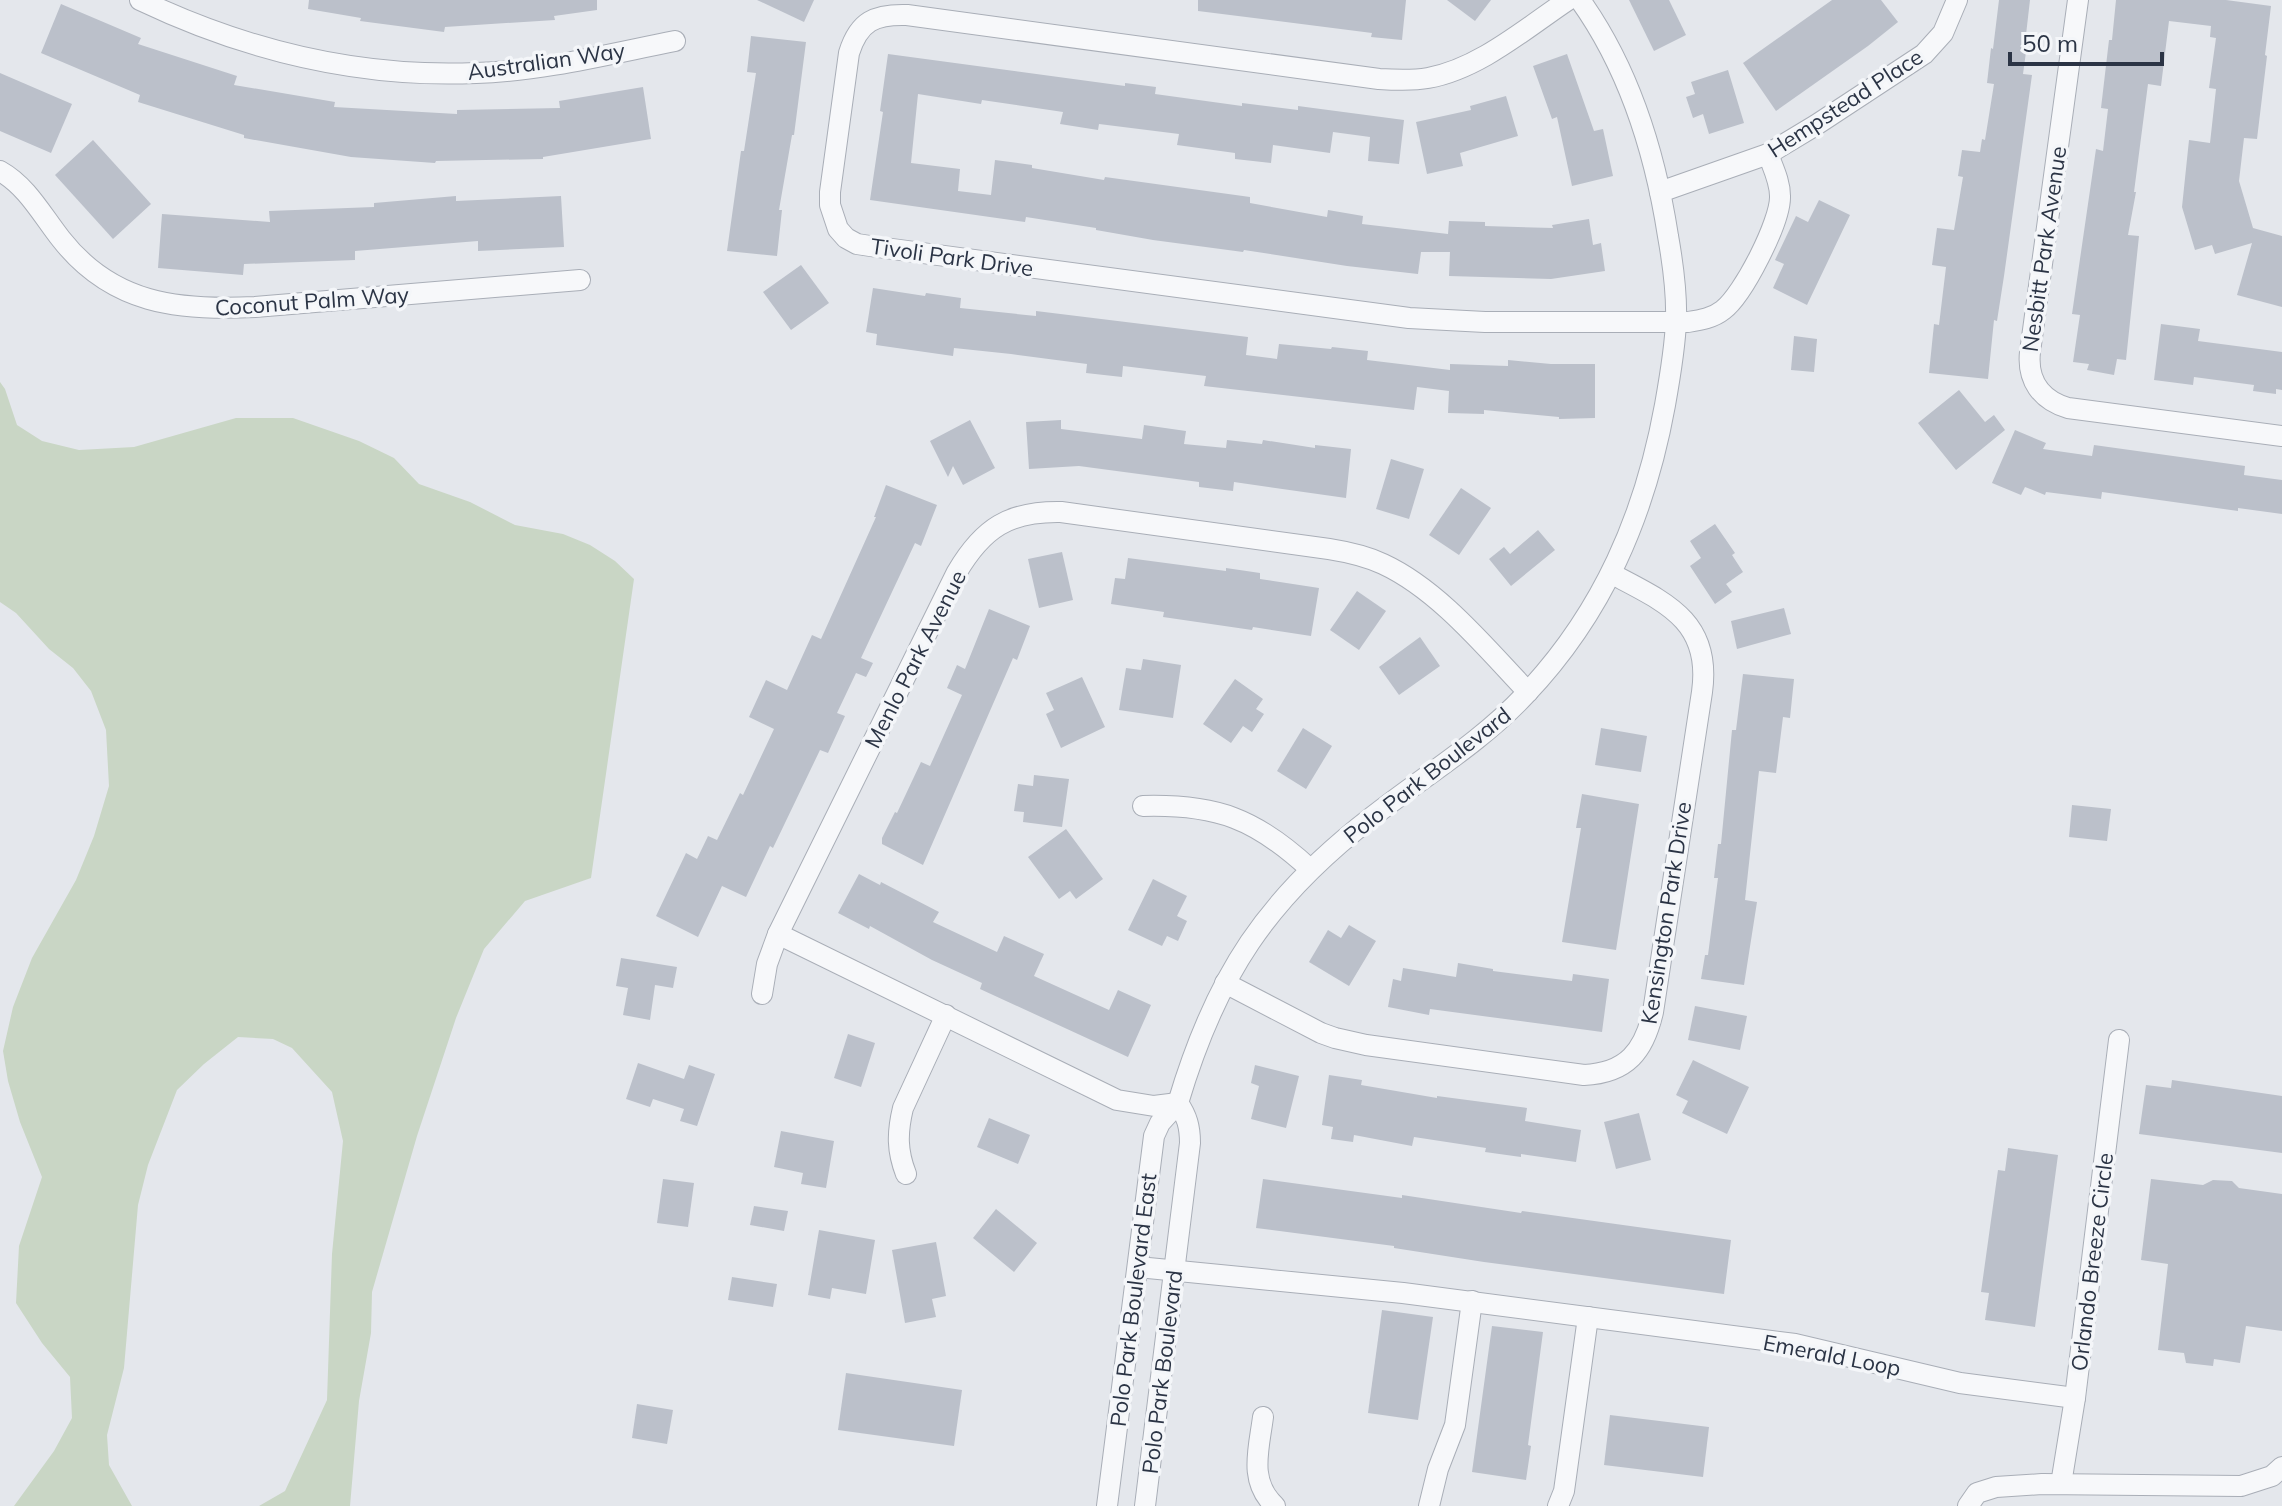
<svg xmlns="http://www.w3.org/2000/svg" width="2282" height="1506" font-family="Mulish,sans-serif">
<rect width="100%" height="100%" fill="#e4e7ec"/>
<path fill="#c9d6c5" d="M0 382 5 389 17 425 42 441 79 450 134 447 236 418H293L359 441 394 458 419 484 470 502 515 525 563 534 590 545 615 561 634 579 591 878 525 901 484 949 456 1018 417 1136 372 1292 371 1333 359 1401 350 1506H259L285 1491 327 1400 332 1254 343 1141 332 1092 292 1048 273 1039 238 1037 204 1064 177 1090 148 1165 138 1205 124 1368 107 1435 109 1465 132 1506H14L54 1451 72 1418 70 1377 42 1343 16 1303 19 1246 42 1177 20 1122 8 1081 3 1051 13 1007 32 958 76 880 94 836 109 786 106 730 91 691 73 668 49 649 16 613 0 602Z"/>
<g fill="#bbc0ca">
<path d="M309 0H597V10L554 16 555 20 445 27 444 32 360 21 361 18 308 9Z"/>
<path d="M757 0H814L804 22Z"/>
<path d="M1198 0H1406L1402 40 1371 37 1372 33 1198 11Z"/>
<path d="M1447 0H1491L1475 21Z"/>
<path d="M1629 0H1669L1686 35 1654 51Z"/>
<path d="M1832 0H1881L1898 22 1868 46 1776 111 1743 63Z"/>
<path d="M1999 0H2030L2024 52H2026L2023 74 2032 75 2004 276 1997 321 1994 320 1988 379 1929 373 1934 324 1939 325 1946 267 1932 265 1937 228 1954 230 1963 177 1958 176 1962 150 1980 152 1982 139 1985 140 1994 84 1987 83 1991 48 1993 49Z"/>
<path d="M2116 0H2226L2271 6 2265 55 2267 56 2257 139 2244 138 2239 181 2253 228 2282 236V307L2237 295 2252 243 2215 254 2212 245 2195 250 2182 207 2189 140 2210 143 2216 89 2209 88 2216 38 2210 37 2211 26 2169 21 2161 86 2148 84 2134 192H2136L2128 235 2139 236 2126 360 2117 359 2114 375 2087 370 2089 364 2073 362 2080 315 2072 314 2096 149 2103 151 2108 109 2101 108 2109 40H2112Z"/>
<path d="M61 4 141 38 138 44 237 76 234 85 335 102 334 107 457 114V110L560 108 559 101 643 87 651 139 543 157V159L436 161 435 163 351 157 244 138V135L138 102 140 95 41 53Z"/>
<path d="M751 36 806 42 794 135H792L779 210H782L777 256 727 251 741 151H744L756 73 747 72Z"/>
<path d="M888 54 1125 86V83L1156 87 1155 94 1242 106V103L1298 110V106L1404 120 1399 164 1368 161 1370 137 1333 132 1330 153 1273 145 1271 163 1235 159V153L1177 145 1179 134 1099 124 1098 130 1060 124 1063 112 982 100 981 104 918 94 911 163 960 169 958 191 991 195 995 160 1032 165V168L1104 180 1105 177 1250 197V203L1327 217 1328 210 1363 216 1362 224 1448 234 1449 221 1485 222V226L1553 228 1552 225 1589 219 1593 245 1601 243 1605 271 1551 279 1449 276 1450 252H1421L1418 274 1347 266 1244 250 1243 252 1153 240 1096 230V228L1026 217 1025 222 870 200 883 112 880 111Z"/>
<path d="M1567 54 1594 131 1603 129 1613 176 1572 186 1557 117 1552 119 1533 66Z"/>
<path d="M1728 70 1744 123 1709 134 1703 114 1693 118 1686 97 1695 94 1691 82Z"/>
<path d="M0 73 72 104 51 153 0 131Z"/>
<path d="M1506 96 1518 136 1460 153 1463 166 1427 174 1416 122 1471 110 1470 106Z"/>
<path d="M93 140 151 204 113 239 55 175Z"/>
<path d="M456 196V201L561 196 564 247 478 251V241L355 251V260L244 264 243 275 158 268 162 214 270 222 269 211 374 207V203Z"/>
<path d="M1819 200 1850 215 1807 305 1773 288 1784 264 1775 260 1796 216 1808 222Z"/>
<path d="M801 265 829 303 791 330 763 292Z"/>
<path d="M873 288 925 296 926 293 961 298 960 308 1036 316V311L1248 337 1246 355 1277 359 1279 344 1331 349 1332 347 1368 351 1367 360 1450 370V364L1508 366V360L1551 364H1595V418L1559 419V417L1484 410V414L1448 413 1449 391 1417 387 1414 410 1204 386 1206 376 1123 366 1122 377 1086 373 1087 364 1011 354 954 348 953 356 876 345 877 334 866 332Z"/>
<path d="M2161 324 2200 329 2198 341 2282 352V390L2276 389V394L2253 391 2254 385 2194 377 2193 385 2154 380Z"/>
<path d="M1794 336 1817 339 1814 372 1791 370Z"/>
<path d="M1959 390 1985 422 1994 415 2005 430 1956 470 1918 423Z"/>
<path d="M970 420 995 468 963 485 953 466 948 477 930 441Z"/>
<path d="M1061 420V429L1142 439 1144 425 1186 431 1184 444 1226 448 1227 440 1262 444 1263 440 1315 448V445L1351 449 1346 498 1234 482 1233 491 1199 487V482L1079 466 1029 469 1026 422Z"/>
<path d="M2015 430 2046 443 2043 449 2092 456 2094 445 2245 466 2244 475 2282 480V514L2238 508V511L2102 492 2101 499 2046 492 2045 495 2025 487 2021 495 1992 483Z"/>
<path d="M1391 459 1424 469 1409 519 1376 509Z"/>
<path d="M886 485 937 505 921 546 915 543 861 658 873 663 866 677 856 673 837 713 845 716 828 753 820 750 773 848 770 846 746 897 722 886 698 937 656 916 686 853 697 859 708 836 717 840 740 793 743 795 774 729 749 717 766 680 787 690 812 635 821 639 876 517H874Z"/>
<path d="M1461 488 1491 508 1459 555 1429 535Z"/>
<path d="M1715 524 1735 553 1732 555 1743 572 1726 584 1732 592 1715 604 1690 566 1701 558 1690 541Z"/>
<path d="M1538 530 1555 550 1511 586 1489 559 1504 547 1510 554Z"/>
<path d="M1062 552 1073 600 1039 608 1028 559Z"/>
<path d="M1128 558 1226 571V568L1260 573V579L1319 588 1311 636 1253 627 1252 630 1163 617 1164 612 1111 604 1115 578 1125 579Z"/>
<path d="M1357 591 1386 611 1359 650 1330 630Z"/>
<path d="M1784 608 1791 634 1737 649 1731 621Z"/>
<path d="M989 609 1030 626 1017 660 1013 658 923 865 882 844V838L895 812 897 813 921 762 930 766 962 695 947 688 957 665 965 669Z"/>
<path d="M1420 637 1440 666 1399 695 1379 667Z"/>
<path d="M1143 659 1181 665 1173 718 1119 710 1126 668 1141 670Z"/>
<path d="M1743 674 1794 679 1790 718 1783 717 1776 773 1759 771 1745 900 1757 902 1744 985 1701 979 1705 955H1708L1718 878H1714L1718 844H1721L1732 730H1736Z"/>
<path d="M1082 677 1105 727 1061 748 1046 714 1054 710 1046 693Z"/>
<path d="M1235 679 1263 699 1256 709 1264 714 1252 732 1243 726 1231 743 1203 724Z"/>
<path d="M1303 728 1332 746 1306 789 1277 771Z"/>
<path d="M1601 728 1647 736 1641 772 1595 765Z"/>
<path d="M1034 775 1069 779 1062 827 1023 822 1024 812 1014 811 1018 784 1033 786Z"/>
<path d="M1582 794 1639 804 1616 950 1562 942 1581 828H1576Z"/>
<path d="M2072 805 2111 809 2107 841 2069 837Z"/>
<path d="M1066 829 1103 879 1076 899 1070 891 1059 899 1028 857Z"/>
<path d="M859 874 880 885 881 882 939 912 933 922 997 952 1004 936 1044 954 1034 976 1109 1010 1118 990 1151 1005 1128 1057 980 989 982 983 932 960 870 926 869 929 838 913Z"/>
<path d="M1153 879 1187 896 1177 916 1187 921 1178 941 1167 936 1162 946 1128 930Z"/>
<path d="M1349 925 1376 941 1349 986 1309 962 1328 930 1341 938Z"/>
<path d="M621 958 677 967 673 988 655 985 650 1020 623 1015 628 988 616 986Z"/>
<path d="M1458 963 1493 969V971L1572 981 1573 974 1609 979 1602 1032 1430 1009 1429 1015 1388 1007 1393 979 1401 981 1403 968 1456 977Z"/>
<path d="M1695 1006 1747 1016 1740 1050 1688 1040Z"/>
<path d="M848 1034 875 1043 861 1087 834 1078Z"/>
<path d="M1693 1060 1749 1087 1727 1134 1682 1113 1688 1101 1676 1095Z"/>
<path d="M638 1063 684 1079 689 1065 715 1074 697 1126 680 1121 684 1109 653 1099 650 1107 626 1099Z"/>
<path d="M1255 1065 1299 1076 1286 1128 1251 1119 1259 1086 1251 1083Z"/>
<path d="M1329 1075 1362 1080 1361 1085 1437 1098V1096L1527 1108 1525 1121 1581 1130 1576 1162 1521 1154V1157L1485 1152 1486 1148 1414 1137 1412 1146 1354 1135 1353 1142 1331 1139 1333 1127 1322 1125Z"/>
<path d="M2172 1080 2282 1096V1153L2139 1134 2146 1085 2171 1088Z"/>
<path d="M1639 1113 1651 1160 1616 1169 1604 1122Z"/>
<path d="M989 1118 1030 1135 1018 1164 977 1147Z"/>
<path d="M781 1131 834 1141 826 1188 801 1184 803 1173 774 1167Z"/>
<path d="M2008 1148 2058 1155 2035 1327 1985 1320 1989 1293 1981 1292 1998 1170 2005 1171Z"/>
<path d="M663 1179 694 1183 688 1227 657 1223Z"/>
<path d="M1263 1179 1402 1198V1195L1521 1213 1522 1211 1731 1240 1724 1294 1484 1262 1394 1248V1246L1256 1228Z"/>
<path d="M2151 1179 2203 1185 2213 1180 2232 1181 2239 1188 2282 1194V1331L2246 1326 2240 1363 2214 1359 2213 1366 2186 1363 2184 1353 2158 1350 2168 1264 2141 1260Z"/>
<path d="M754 1206 788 1211 784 1231 750 1225Z"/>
<path d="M996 1209 1037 1243 1014 1272 973 1238Z"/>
<path d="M819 1230 875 1240 866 1294 832 1288 830 1299 808 1295Z"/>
<path d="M936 1242 946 1296 932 1299 936 1317 905 1323 892 1250Z"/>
<path d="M732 1277 777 1284 773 1307 728 1300Z"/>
<path d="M1382 1310 1433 1317 1418 1420 1368 1413Z"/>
<path d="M1492 1326 1543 1332 1528 1445 1531 1446 1526 1480 1472 1472Z"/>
<path d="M846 1373 962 1390 954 1446 838 1430Z"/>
<path d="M637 1404 673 1410 667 1444 632 1438Z"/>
<path d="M1610 1415 1709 1427 1703 1477 1604 1465Z"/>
</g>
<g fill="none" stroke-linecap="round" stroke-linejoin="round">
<defs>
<g id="minor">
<path d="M140 0C245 50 359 78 476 73 543 71 609 54 675 41"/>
<path d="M1568 0C1526 28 1479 69 1428 78 1412 81 1395 80 1379 79L907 15C875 14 859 21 849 53L830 192V205L838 229 846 238 857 244 870 246 1409 318 1485 322H1688C1701 320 1713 318 1723 310 1743 295 1781 221 1780 196 1780 181 1773 168 1768 154"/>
<path d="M2078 0 2030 352C2027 380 2041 400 2068 408L2282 436"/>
<path d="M0 171C27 186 42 215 61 239 112 304 178 311 255 307L580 280"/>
<path d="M1660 192 1768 154 1816 125 1924 54 1943 33 1957 0"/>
<path d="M1143 806C1217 804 1256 819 1310 869"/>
<path d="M778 934 1117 1100 1154 1106 1178 1103"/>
<path d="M1225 983 1321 1033 1335 1038 1366 1045 1584 1075C1627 1073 1644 1051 1653 1012L1702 692C1712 621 1665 602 1612 574"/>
<path d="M762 994 767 964 778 934 957 572C983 528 1009 511 1061 512L1329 549C1348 552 1366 556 1383 564 1439 590 1486 648 1528 692"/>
<path d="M1178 1103C1216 975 1267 898 1372 817 1424 776 1480 743 1525 695 1603 613 1645 515 1665 405 1670 377 1675 349 1676 321 1677 292 1673 264 1668 236 1655 152 1630 70 1580 0"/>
<path d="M906 1174C897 1151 897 1133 903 1108L946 1015"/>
<path d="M1138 1267 1403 1293 1795 1344 1960 1383 2075 1398"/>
<path d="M1263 1417C1259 1449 1248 1481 1275 1506"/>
<path d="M2061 1484 2075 1398 2119 1040"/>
<path d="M1107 1506 1154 1136 1160 1123 1178 1103"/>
<path d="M1145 1506 1190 1143C1190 1127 1187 1116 1178 1103"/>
<path d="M1429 1506 1438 1469 1455 1425 1472 1301"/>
<path d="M1558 1506 1564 1491 1588 1317"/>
<path d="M1968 1506 1977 1493 1996 1487 2042 1484 2241 1486 2272 1476 2282 1467"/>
</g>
</defs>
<use href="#minor" stroke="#a9aeb7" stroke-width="22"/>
<use href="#minor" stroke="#f7f8fa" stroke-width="20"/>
</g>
<g text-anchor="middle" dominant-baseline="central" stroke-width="7" stroke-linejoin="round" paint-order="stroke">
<g font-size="22" fill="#2b3445" stroke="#f4f6f9">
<text transform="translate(546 61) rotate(-8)">Australian Way</text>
<text transform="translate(1845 103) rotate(-33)">Hempstead Place</text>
<text transform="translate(2044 249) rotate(-82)">Nesbitt Park Avenue</text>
<text transform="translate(952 257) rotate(8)">Tivoli Park Drive</text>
<text transform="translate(312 301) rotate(-4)">Coconut Palm Way</text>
<text transform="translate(915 659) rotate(-63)">Menlo Park Avenue</text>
<text transform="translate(1427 775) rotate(-38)">Polo Park Boulevard</text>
<text transform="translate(1666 913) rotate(-81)">Kensington Park Drive</text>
<text transform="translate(2092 1262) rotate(-83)">Orlando Breeze Circle</text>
<text transform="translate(1133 1300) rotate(-83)">Polo Park Boulevard East</text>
<text transform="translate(1832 1355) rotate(11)">Emerald Loop</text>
<text transform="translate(1162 1372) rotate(-83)">Polo Park Boulevard</text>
</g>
</g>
<path d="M2010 52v12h152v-12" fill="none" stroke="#2b3445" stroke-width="4"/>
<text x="2022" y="52" font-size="24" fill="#2b3445" stroke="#f4f6f9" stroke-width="6" paint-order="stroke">50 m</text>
</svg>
